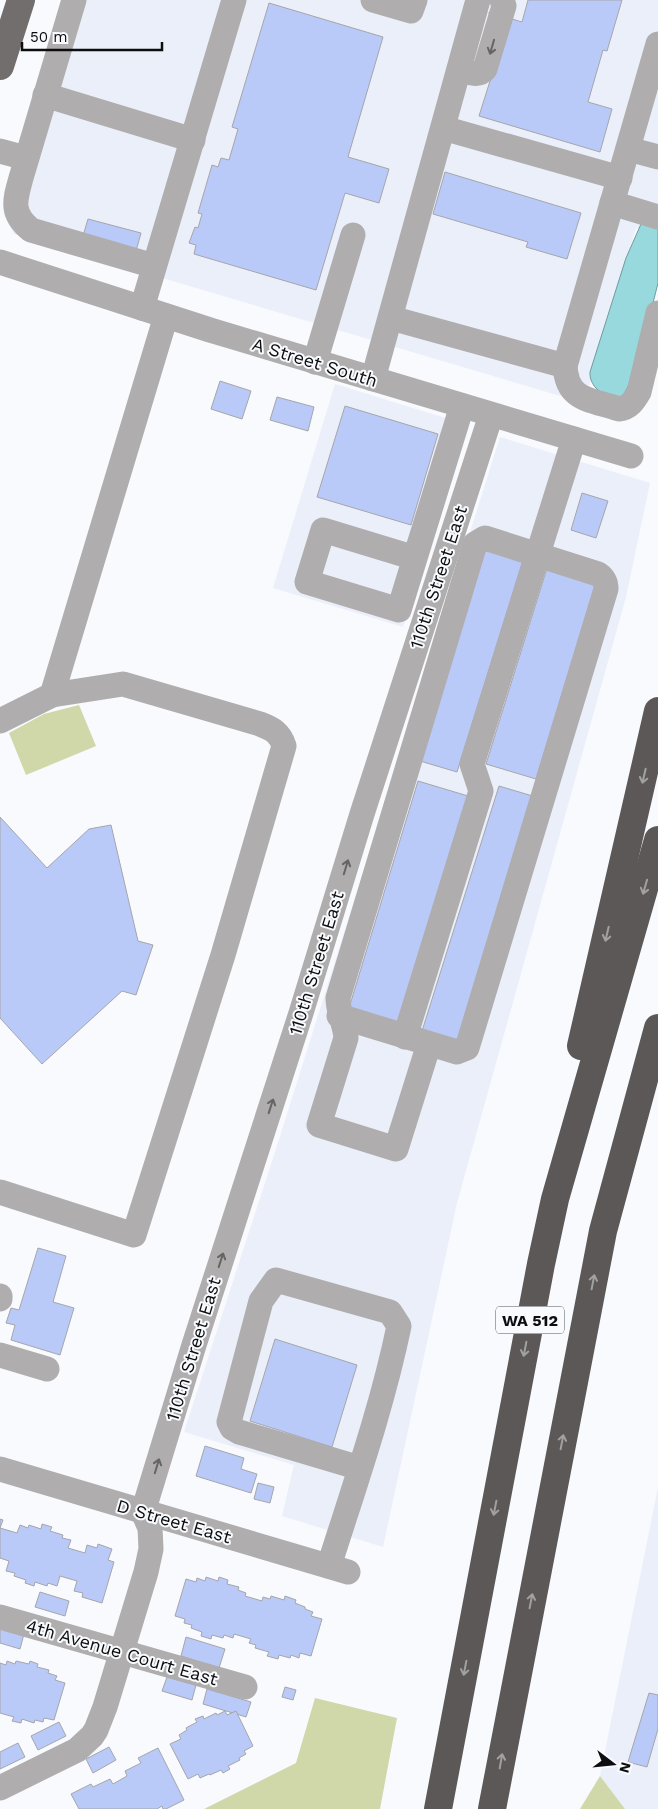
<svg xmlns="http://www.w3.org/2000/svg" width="658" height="1809" font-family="'Work Sans',sans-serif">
<rect width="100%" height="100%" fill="#f8fafe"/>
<g fill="#ebeffa">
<path d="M65 0H658V217L653 233 636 228 584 403 14 234 4 215Z"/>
<path d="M335 384 465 424 403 627 273 588Z"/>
<path d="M500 437 650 483 626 597 457 1203 383 1547 282 1516 294 1465 184 1432 276 1149Z"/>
<path d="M658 1487V1809H625L600 1776Z"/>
</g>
<g fill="#d0d8aa">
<path d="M79 705 96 746 26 775 9 733 44 714Z"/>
<path d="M315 1698 397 1718 380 1809H204L296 1763Z"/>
<path d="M600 1776 625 1809H580Z"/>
</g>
<path fill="#98d9de" stroke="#6e9ca0" d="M641 224 658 227V283L636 371 623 396C608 400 589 389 590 372L626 258Z"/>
<g fill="#bacaf8" stroke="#a5a6aa">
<path d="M528 0H622L607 51 603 50 588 102 612 109 600 152 479 116 496 62 489 12 522 22Z"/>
<path d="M269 3 383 37 348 157 389 169 379 203 345 193 316 290 194 254 196 245 189 243 195 227 198 228 202 214 198 213 212 165 218 167 221 158 229 160 238 129 232 127Z"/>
<path d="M445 172 581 213 567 259 526 247 528 242 433 214Z"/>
<path d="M88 219 141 233 136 251 83 236Z"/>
<path d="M220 381 251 391 242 419 211 409Z"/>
<path d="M277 397 314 407 308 431 270 420Z"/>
<path d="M345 406 438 434 411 525 317 497Z"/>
<path d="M582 493 608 501 596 538 571 530Z"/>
<path d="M485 549 523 560 457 772 420 761Z"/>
<path d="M547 568 596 583 536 779 486 764Z"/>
<path d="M418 781 468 796 398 1023 349 1008Z"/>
<path d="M499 786 536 797 459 1042 422 1031Z"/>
<path d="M0 817 47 868 89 829 111 825 138 941 153 945 136 995 122 991 42 1064 0 1018Z"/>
<path d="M38 1248 66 1256 53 1302 74 1308 60 1355 11 1340 15 1325 6 1323 11 1308 19 1310Z"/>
<path d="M275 1339 357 1365 332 1447 250 1421Z"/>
<path d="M205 1446 244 1458 241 1469 257 1474 251 1493 196 1476Z"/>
<path d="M258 1483 274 1487 270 1503 254 1499Z"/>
<path d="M0 1519 3 1520 0 1528 17 1533 20 1525 28 1528 29 1525 41 1529 42 1524 52 1527 50 1531 63 1535 62 1538 71 1540 68 1548 85 1553 87 1545 97 1548 98 1544 112 1549 108 1560 114 1562 102 1603 82 1597 83 1593 74 1591 77 1581 60 1576 57 1586 48 1583 47 1586 35 1582 34 1586 25 1583 26 1580 14 1576 15 1573 6 1571 9 1561 0 1558Z"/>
<path d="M206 1577 218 1581 219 1577 228 1580 227 1584 239 1587 238 1590 246 1593 245 1596 262 1601 263 1597 270 1599 271 1596 284 1600 285 1596 296 1600 295 1603 305 1607V1609L313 1612 311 1616 322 1619 311 1656 300 1653 299 1658 291 1655 290 1658 279 1655 278 1659 267 1656 269 1652 255 1648 256 1645 249 1643 251 1639 234 1634 233 1638 224 1635 223 1638 212 1635 211 1639 201 1636 202 1632 191 1628 192 1625 184 1623 185 1619 175 1616 186 1579 196 1582 197 1578 205 1581Z"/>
<path d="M40 1592 69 1601 65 1616 35 1607Z"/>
<path d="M0 1627 24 1634 20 1649 0 1643Z"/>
<path d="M186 1637 225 1649 219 1668 181 1656Z"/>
<path d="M7 1661 15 1664 16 1661 29 1664 30 1661 38 1664 37 1667 49 1670 48 1673 57 1676 55 1680 65 1683 54 1720 44 1718 43 1722 35 1720 34 1723 22 1719 21 1723 12 1721 14 1717 0 1713V1663L6 1665Z"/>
<path d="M167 1677 196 1685 192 1700 162 1691Z"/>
<path d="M285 1687 296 1690 293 1700 282 1697Z"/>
<path d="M207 1689 251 1702 246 1717 203 1704Z"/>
<path d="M649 1693 658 1695V1729L647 1767 628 1762Z"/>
<path d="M225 1711 227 1715 236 1711 253 1746 244 1751 246 1754 239 1758 240 1760 228 1766 230 1769 223 1773 221 1770 210 1775 209 1774 200 1778 198 1774 188 1779 170 1744 181 1739 179 1735 187 1730 186 1728 197 1722 195 1719 203 1716 204 1719 216 1713 217 1715Z"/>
<path d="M59 1722 66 1736 38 1750 31 1736Z"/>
<path d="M18 1743 25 1757 0 1769V1752Z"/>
<path d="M109 1747 116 1760 93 1773 86 1759Z"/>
<path d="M158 1748 184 1800 166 1809H163L162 1806 157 1809H79L71 1794 91 1784 93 1787 110 1779 113 1784 127 1776 125 1771 141 1763 138 1758Z"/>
</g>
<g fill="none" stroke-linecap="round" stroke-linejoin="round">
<g stroke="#afadad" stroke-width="25">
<path d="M74 0 21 178C15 200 10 213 31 230L154 266"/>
<path d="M373 0 411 11 415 0"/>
<path d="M459 70C469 72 478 77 485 69L504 6 502 0"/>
<path d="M45 95 193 140"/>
<path d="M443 128 620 178"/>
<path d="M628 149 658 157"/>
<path d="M0 151 26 158"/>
<path d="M612 203 658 217"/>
<path d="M0 262 210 330 631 456"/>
<path d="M142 308 234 0"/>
<path d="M391 318 565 366 658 44"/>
<path d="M315 362 353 235"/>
<path d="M565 366C567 401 590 399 619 409 629 408 634 401 639 392L658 313"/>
<path d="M373 379 478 0"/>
<path d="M415 558 399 610 307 582 323 530 415 558 462 406"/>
<path d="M52 695 166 316"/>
<path d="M0 721 52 695 123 684 260 724C273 729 280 733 284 746L223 955 134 1235 0 1192"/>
<path d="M339 1016 457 1052 467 1048 606 589C606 582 604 578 598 574L485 538 475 544 338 998C338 1013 345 1024 346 1038L319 1125 396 1149 429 1044"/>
<path d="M405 1037 481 791 472 764 574 439"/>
<path d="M0 1296V1299"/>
<path d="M0 1355 47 1369"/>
<path d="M0 1469 348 1572"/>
<path d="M329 1566C354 1487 382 1408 399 1326L390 1312 276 1280 261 1301 229 1422 232 1428 239 1432 360 1468"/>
<path d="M0 1617 245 1687"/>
<path d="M0 1788 77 1750 92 1736 96 1730 105 1707 146 1572 151 1549 150 1528 143 1512 194 1345 301 1013 362 814 491 415"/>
</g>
<path stroke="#726e6e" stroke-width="28" d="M0 66 21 0"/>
<g stroke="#5c5857" stroke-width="28">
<path d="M581 1046 658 711"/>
<path d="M438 1809 541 1264 555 1199 658 840"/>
<path d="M492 1809 603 1231 658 1028"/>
</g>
</g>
<defs><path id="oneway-shaft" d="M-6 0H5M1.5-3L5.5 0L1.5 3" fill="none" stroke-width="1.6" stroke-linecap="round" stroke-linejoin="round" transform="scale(1.25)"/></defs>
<g stroke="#666565">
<use href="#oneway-shaft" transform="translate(492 47) rotate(106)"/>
<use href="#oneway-shaft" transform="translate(346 867) rotate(-73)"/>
<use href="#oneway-shaft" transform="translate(271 1106) rotate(-72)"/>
<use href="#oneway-shaft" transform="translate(221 1260) rotate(-72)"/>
<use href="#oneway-shaft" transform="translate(157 1466) rotate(-73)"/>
</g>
<g stroke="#a2a1a2">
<use href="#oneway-shaft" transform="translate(644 776) rotate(103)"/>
<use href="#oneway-shaft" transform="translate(645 887) rotate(106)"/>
<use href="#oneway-shaft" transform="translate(607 934) rotate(103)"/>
<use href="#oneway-shaft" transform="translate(593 1282) rotate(-79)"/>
<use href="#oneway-shaft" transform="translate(525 1349) rotate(101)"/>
<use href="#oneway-shaft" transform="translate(562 1442) rotate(-79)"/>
<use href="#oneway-shaft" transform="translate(495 1508) rotate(101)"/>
<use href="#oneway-shaft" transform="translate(531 1601) rotate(-79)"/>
<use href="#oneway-shaft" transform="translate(465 1668) rotate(101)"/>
<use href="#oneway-shaft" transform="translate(501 1761) rotate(-80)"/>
</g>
<g text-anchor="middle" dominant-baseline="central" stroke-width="4" stroke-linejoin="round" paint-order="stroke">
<rect fill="#f8fafe" stroke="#535456" stroke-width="1" x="496" y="1306.5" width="68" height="27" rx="4"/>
<g font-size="16" font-weight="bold" fill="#0c0d0e">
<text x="530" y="1320">WA 512</text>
</g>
<g font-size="18" fill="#0c0d0e" stroke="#f8fafe">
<text transform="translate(315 362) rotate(17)">A Street South</text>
<text transform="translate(438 577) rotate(-72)">110th Street East</text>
<text transform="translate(316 963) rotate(-73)">110th Street East</text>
<text transform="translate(193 1349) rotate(-73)">110th Street East</text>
<text transform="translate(174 1521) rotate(16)">D Street East</text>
<text transform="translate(122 1652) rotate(16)">4th Avenue Court East</text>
</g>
</g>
<g transform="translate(613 1764) rotate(106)" stroke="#f8fafe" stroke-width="4" paint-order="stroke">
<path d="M0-4L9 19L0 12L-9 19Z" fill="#0c0d0e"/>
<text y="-8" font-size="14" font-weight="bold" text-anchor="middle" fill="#0c0d0e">N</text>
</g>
<path d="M22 42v8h140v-8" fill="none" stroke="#0c0d0e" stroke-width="2.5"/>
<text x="30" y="42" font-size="15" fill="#0c0d0e" stroke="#f8fafe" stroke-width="4" paint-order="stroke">50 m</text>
</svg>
